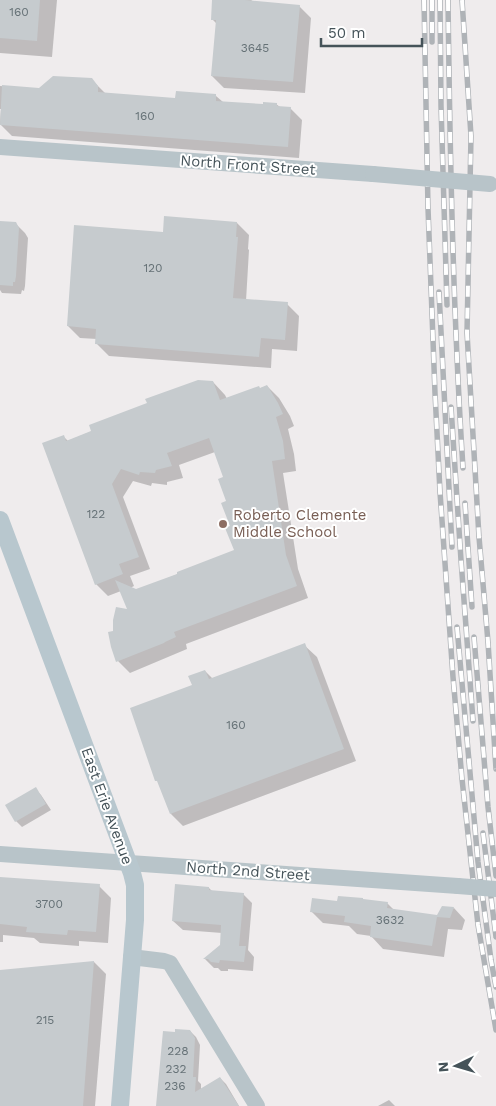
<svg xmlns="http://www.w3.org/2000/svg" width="496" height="1106" font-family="'Work Sans',sans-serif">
<rect width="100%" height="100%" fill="#efeced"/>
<g fill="#0003" fill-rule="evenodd">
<path d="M0 0H57L52 57 0 53Z"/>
<path d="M213 0H251L254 2 299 6 311 18 305 93 224 88 212 76 217 24 212 19Z"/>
<path d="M92 80 106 94 176 99 216 96 223 102 264 106 276 104 280 107 290 108 302 120 299 158 12 136 0 124 1 109H0V86L40 89Z"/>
<path d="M0 222 16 224 25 233 28 238 25 286 24 291 22 290 21 294 2 293 0 290Z"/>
<path d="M237 223 249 235 248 249 249 250 246 301 287 304 299 316 297 351 272 349 271 368 109 356 97 344V339L80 338 68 326 164 233Z"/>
<path d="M213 382 225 395 227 399 267 386 279 398 290 416 294 426 288 429 294 454 296 471 283 473 298 569 308 598 186 644 187 649 130 673 118 661 115 632 129 611 121 591 108 596 96 584 64 437 68 441ZM215 452 225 477 227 502 235 551 136 591 130 588 134 586 130 576 150 569 123 497 133 481 151 486 152 483 167 485V482L183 478 179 465Z"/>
<path d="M304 645 317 657 356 761 183 826 171 814 193 686 205 671 213 679Z"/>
<path d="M35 789 41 795 51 810 22 827 16 821Z"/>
<path d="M0 878 99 886 111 898 108 943 79 941V946L40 943 34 938 3 935V942H0Z"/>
<path d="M209 888 212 891 243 894 252 903 248 950 254 957 253 971 228 969V971H221L218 968H214L205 959 221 945 222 933 183 930 173 921Z"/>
<path d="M338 903H387L395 911 437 916 454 908 465 920 462 930 448 929 444 957 383 949 371 936 357 934 349 926 323 923 311 911Z"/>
<path d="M94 962 106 974 95 1106H0V971Z"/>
<path d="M190 1031 196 1037 200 1045 198 1081 201 1084V1090L220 1078 226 1084 239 1106H158L176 1034Z"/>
<path d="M389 1100 395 1106H378Z"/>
</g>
<g fill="#c6cbce">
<path d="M0 0H40L37 41 0 38Z"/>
<path d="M212 0H245L300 5 293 82 211 76 216 20H211Z"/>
<path d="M53 76 92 78 98 86V92L175 98 176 91 216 94V101L263 104V102L277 103V106L291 107 288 147 0 125 2 85 39 88Z"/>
<path d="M164 216 237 222 236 237H238L233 298 288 302 285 340 261 338 259 357 95 344 96 329 67 326 74 225 163 232Z"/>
<path d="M0 221 16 222 19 228 16 276 15 282H13V286L0 285Z"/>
<path d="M198 380 213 381 220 400 259 386 260 388 267 385 278 403 283 414 276 417 283 441 285 459 272 461 286 555 297 586 174 632 176 637 165 642 164 643 116 662 111 647 108 632 113 631V620L116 607 127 609 115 580 136 589 177 574V572L234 550 225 528 230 526 221 503 226 501 218 479 223 477 209 438 167 453 172 466 156 470 155 473 140 472 139 475 121 469 112 484 139 557 119 564 123 574 95 585 42 443 64 435 66 441 91 431 89 425 147 403 145 399Z"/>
<path d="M305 643 344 749 170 814 157 781H155L130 708 192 685 188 676 205 670 209 679Z"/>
<path d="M36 787 46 804 15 822 5 805Z"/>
<path d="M0 877 100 884 96 932 68 930 67 935 26 932 27 927 0 924Z"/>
<path d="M175 884 209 887V890L244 893 239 946H246L244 962 220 960 219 963 211 962 208 959H203L220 945 221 925 172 921Z"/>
<path d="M338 896 363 898V899L388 902 387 908 437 915 442 906 454 907 450 918 437 917 432 946 370 937 371 926 344 922 345 916 310 912 312 898 337 901Z"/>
<path d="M94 961 83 1106H0V970Z"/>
<path d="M175 1029 190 1030 195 1038 193 1077H196L195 1092 220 1077 239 1106H156L163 1031 175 1032Z"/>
</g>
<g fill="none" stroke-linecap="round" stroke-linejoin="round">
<g stroke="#b8c4c9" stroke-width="16">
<path d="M0 147 373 174"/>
<path d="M0 854 458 886"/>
<path d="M131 957 164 961 170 963 257 1106"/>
</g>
<path stroke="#b8c7ce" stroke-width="18" d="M0 520 132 873 135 885V920L120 1106"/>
<defs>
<g id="rail">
<path d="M424 0 428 208 435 393 440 492 453 677 462 779 478 925 496 1030"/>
<path d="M432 0V42"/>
<path d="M440 0 441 106 447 305"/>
<path d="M448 0C450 156 453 312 463 468"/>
<path d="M462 0 471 136 467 333 479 537 488 642 496 769"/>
<path d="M439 292 452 547"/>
<path d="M451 407 461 560 473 721"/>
<path d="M465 503 472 607"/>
<path d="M457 627 478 862 491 960 496 987"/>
<path d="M474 637 488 807 496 876"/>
<path d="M483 833 496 937"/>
</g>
</defs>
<use href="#rail" stroke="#afb3b7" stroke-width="5.5"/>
<use href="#rail" stroke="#fff" stroke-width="4" stroke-dasharray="11" stroke-linecap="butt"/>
<g stroke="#b8c4c9" stroke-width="16">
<path d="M373 174 490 184"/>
<path d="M458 886 496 889"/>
</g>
</g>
<circle fill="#8d6e63" stroke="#fff" stroke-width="2" cx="223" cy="524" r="5"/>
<g text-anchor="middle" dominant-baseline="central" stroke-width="4" stroke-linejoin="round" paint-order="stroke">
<g font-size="12" fill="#657176">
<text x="19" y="12">160</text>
<text x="255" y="48">3645</text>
<text x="145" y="116">160</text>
<text x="153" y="268">120</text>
<text x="96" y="514">122</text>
<text x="236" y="725">160</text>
<text x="49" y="904">3700</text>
<text x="390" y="920">3632</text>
<text x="45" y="1020">215</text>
<text x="178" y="1051">228</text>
<text x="176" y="1069">232</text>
<text x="175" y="1086">236</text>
</g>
<g font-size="15" fill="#455359" stroke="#fff">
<text transform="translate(248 165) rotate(4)">North Front Street</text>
<text transform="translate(107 806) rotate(70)">East Erie Avenue</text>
<text transform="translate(248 871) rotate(4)">North 2nd Street</text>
</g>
<g font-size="15" fill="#785e54" stroke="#fff" text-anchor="start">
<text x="233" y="515">Roberto Clemente<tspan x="233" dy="17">Middle School</tspan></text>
</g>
</g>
<g transform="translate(456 1066) rotate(265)" stroke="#ffffff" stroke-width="4" paint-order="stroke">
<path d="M0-4L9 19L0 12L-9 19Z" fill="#455359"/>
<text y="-8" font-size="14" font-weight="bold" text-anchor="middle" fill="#455359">N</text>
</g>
<path d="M321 38v8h101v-8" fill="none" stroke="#455359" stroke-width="2.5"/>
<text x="328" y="38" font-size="15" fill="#455359" stroke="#ffffff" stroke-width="4" paint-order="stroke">50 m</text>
</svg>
